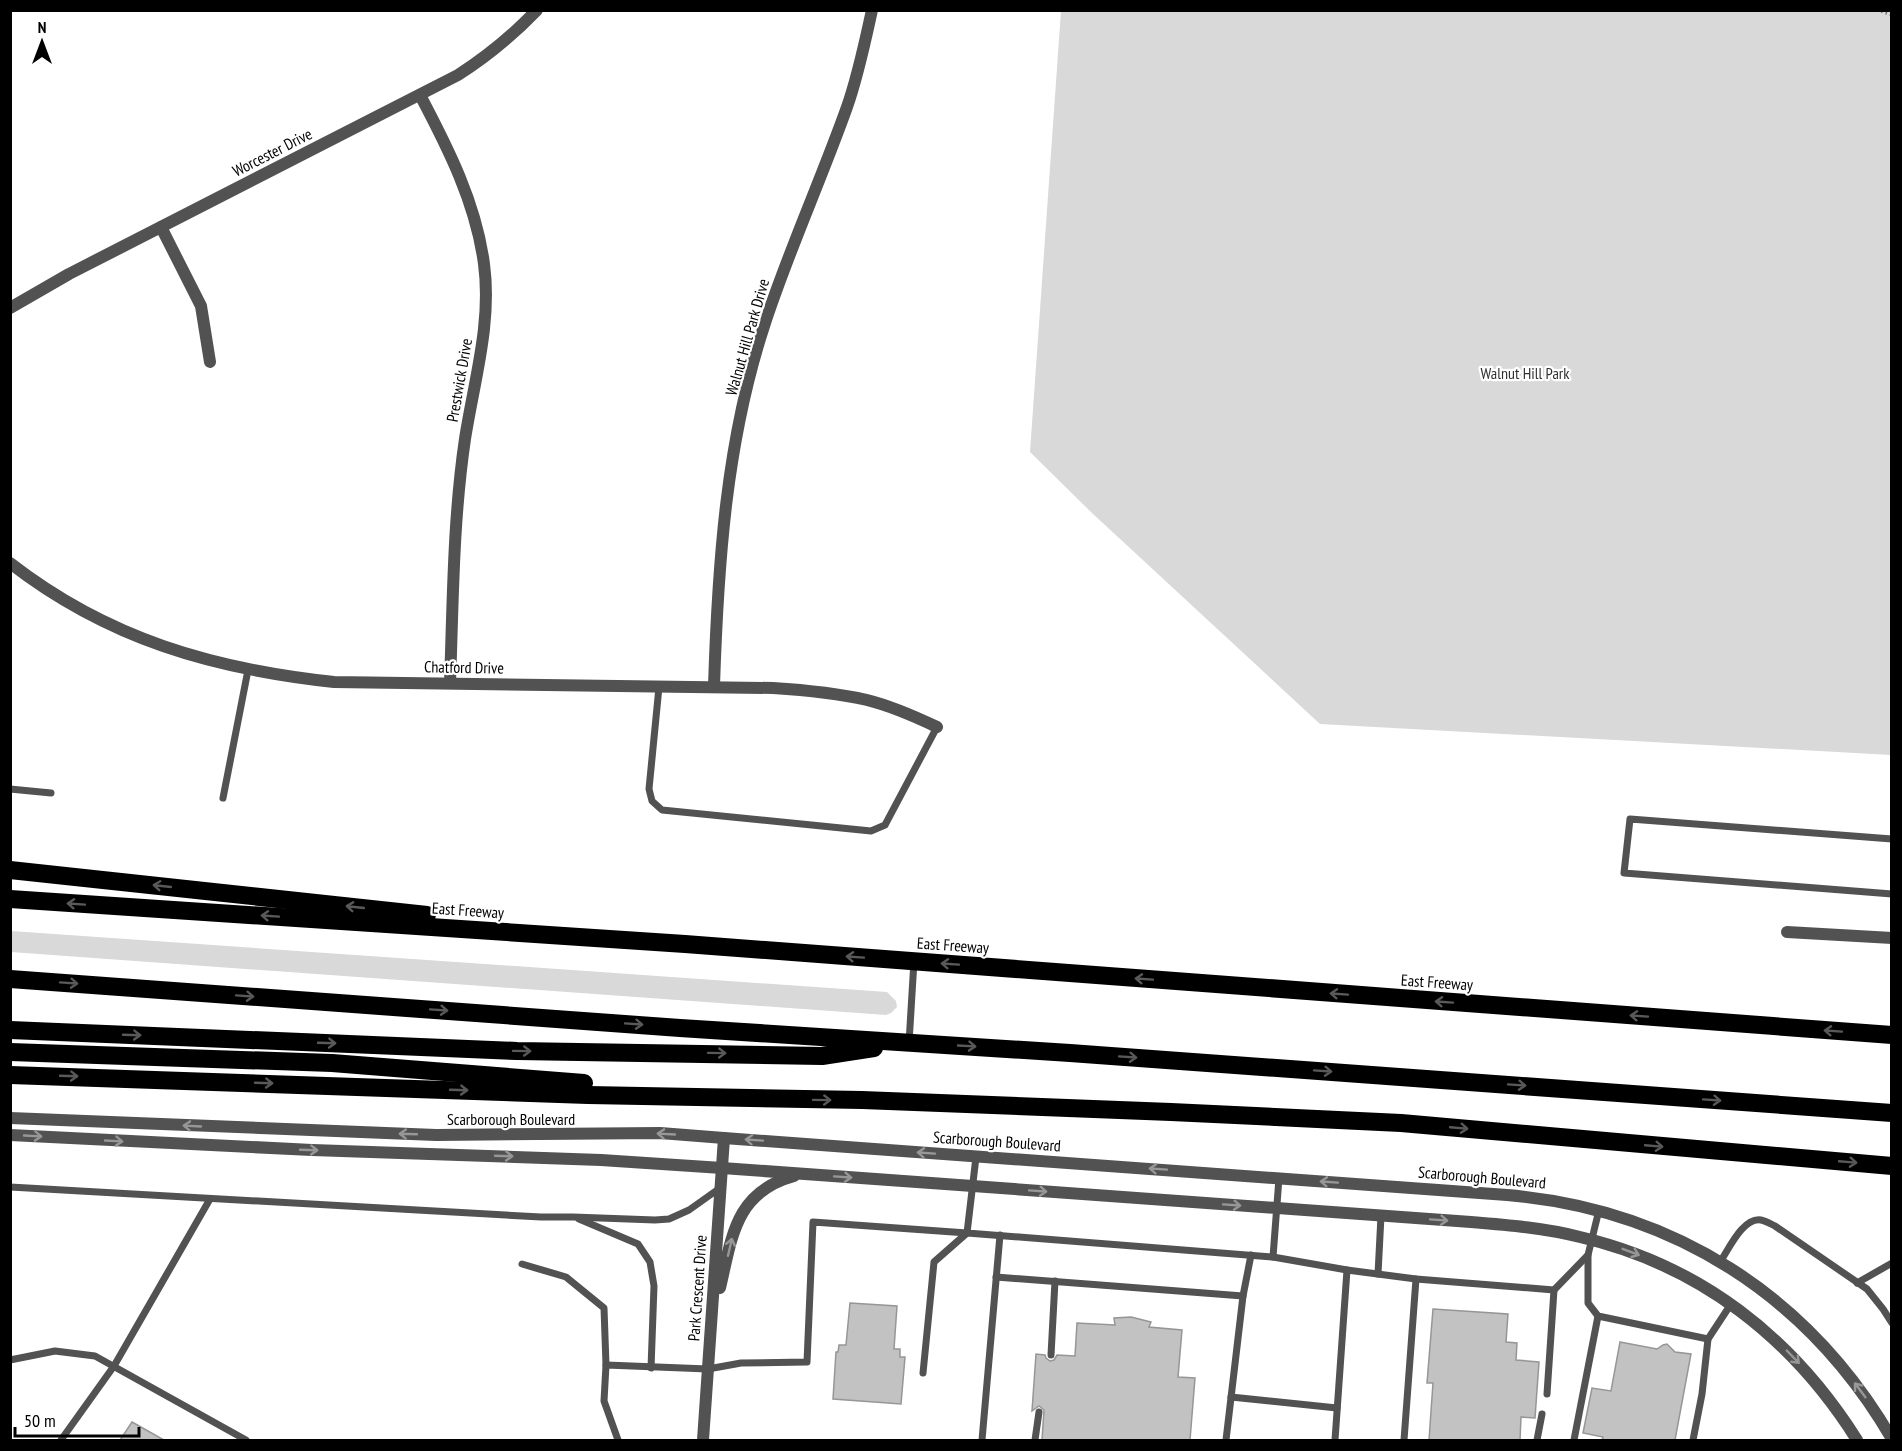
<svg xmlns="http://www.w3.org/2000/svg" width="1902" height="1451" font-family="'PT Sans Narrow',sans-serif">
<rect width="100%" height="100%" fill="#fff"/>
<g fill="#d9d9d9">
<path d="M1061 11H1891V755L1320 724 1092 513 1030 452Z"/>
<path d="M11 931 887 992 896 1001 897 1007 891 1013 886 1015 11 952Z"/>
</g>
<g fill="#c2c2c2" stroke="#969696" stroke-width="1.5">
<path d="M850 1303 897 1306 894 1349H900V1357H905L901 1404 833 1399 836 1352H838L839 1345H846Z"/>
<path d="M1433 1309 1508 1314 1506 1342 1517 1343 1516 1360 1539 1362 1535 1418 1521 1417 1520 1440H1429L1433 1383H1427Z"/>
<path d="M1131 1317 1151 1322 1149 1327 1182 1330 1178 1377 1195 1378 1190 1440H1042L1044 1410 1039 1406 1032 1411 1036 1354 1045 1355 1046 1358 1050 1361 1054 1360 1057 1355 1075 1356 1077 1323 1115 1325 1114 1318Z"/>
<path d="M1620 1342 1657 1349 1663 1345 1667 1344 1675 1352 1691 1354 1675 1440H1602L1603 1437 1583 1433 1592 1388 1611 1391Z"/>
<path d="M132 1422 164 1440H120Z"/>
</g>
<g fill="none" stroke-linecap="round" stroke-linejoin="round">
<path stroke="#747474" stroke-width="3" stroke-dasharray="1.5 3" stroke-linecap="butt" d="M1877 10 1892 15"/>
<g stroke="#525252" stroke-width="7">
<path d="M659 687 649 789 652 801 662 810 871 831 885 825 937 727"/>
<path d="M10 789 51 793"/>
<path d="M223 798 248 670"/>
<path d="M1892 839 1630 819 1624 873 1892 894"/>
<path d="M909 1043 914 961"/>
<path d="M976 1157 967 1233 1273 1257 1347 1270 1335 1440"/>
<path d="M10 1187 541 1217H573L655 1220 669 1219 689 1210 720 1188"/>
<path d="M579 1219 638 1244 650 1262 654 1286 651 1368"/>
<path d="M1588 1255V1303L1598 1316 1708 1339"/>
<path d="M1273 1257 1279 1178"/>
<path d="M1720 1262C1729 1249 1743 1217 1761 1220 1766 1221 1771 1224 1775 1226L1867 1289 1883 1309 1892 1323"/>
<path d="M522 1264 566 1277 604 1308 606 1365"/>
<path d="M1347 1270 1416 1279 1554 1290"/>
<path d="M1378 1274 1381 1216"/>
<path d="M996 1277 1243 1296"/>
<path d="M1857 1283 1892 1263"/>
<path d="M1051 1355 1055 1281"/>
<path d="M10 1360 55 1351 95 1356 246 1440"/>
<path d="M923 1373 934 1262 967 1233"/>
<path d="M1547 1394 1554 1290 1588 1255 1599 1210"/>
<path d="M1231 1397 1337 1408"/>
<path d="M61 1440 114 1366 210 1199"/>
<path d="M618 1440 604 1401 606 1365 708 1369 741 1363 807 1362 813 1222 967 1233"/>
<path d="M982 1440 1000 1235"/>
<path d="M1035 1440 1039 1412"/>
<path d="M1226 1440 1243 1296 1251 1255"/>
<path d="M1404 1440 1416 1279"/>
<path d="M1537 1440 1542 1414"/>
<path d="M1574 1440 1598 1316"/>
<path d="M1693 1440 1702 1394 1708 1339 1731 1304"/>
</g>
<g stroke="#525252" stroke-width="12">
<path d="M420 95C448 148 476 203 484 264 492 323 474 381 465 439 453 520 453 602 450 683"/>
<path d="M161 227 201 306 210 362"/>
<path d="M10 308 69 274 458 75C488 56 512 36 537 10"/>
<path d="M10 563C108 639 213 669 334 682L773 688C805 690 836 693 867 700 891 706 914 716 937 727"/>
<path d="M714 686C718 563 726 441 765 323 789 250 821 180 847 107 858 76 865 42 872 10"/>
<path d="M1787 932 1892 938"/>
<path d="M10 1118 436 1135 660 1133 724 1138"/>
<path d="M10 1135 312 1150 601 1160 722 1168"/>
</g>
<g stroke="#525252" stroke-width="12">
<path d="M722 1168 1471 1222C1508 1225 1545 1228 1580 1237 1700 1265 1792 1337 1857 1440"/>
<path d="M720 1288C732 1237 735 1192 794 1176"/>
<path d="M703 1440 724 1138 1507 1195C1673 1209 1808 1295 1892 1439"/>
</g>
<g stroke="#000" stroke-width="18">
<path d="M10 870 427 915"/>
<path d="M10 899 685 944 1892 1035"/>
<path d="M10 979 680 1028 1070 1053 1892 1113"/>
<path d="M10 1030 517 1051 822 1056 874 1048"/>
<path d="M10 1052 332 1063 584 1083"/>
<path d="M10 1075 588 1095 862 1100 1171 1112 1401 1123 1892 1166"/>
</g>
</g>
<defs><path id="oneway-shaft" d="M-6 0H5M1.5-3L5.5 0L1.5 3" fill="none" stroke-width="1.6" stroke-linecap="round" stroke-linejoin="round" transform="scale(1.5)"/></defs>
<g stroke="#595959">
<use href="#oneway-shaft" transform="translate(162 886) rotate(-174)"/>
<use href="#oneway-shaft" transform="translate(76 904) rotate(-176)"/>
<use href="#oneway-shaft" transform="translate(355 907) rotate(-174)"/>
<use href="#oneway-shaft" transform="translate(270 916) rotate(-176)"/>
<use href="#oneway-shaft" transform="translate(855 957) rotate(-176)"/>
<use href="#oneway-shaft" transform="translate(950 964) rotate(-176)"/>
<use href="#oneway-shaft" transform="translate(1144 979) rotate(-176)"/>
<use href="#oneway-shaft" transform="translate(69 983) rotate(4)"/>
<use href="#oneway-shaft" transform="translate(1339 994) rotate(-176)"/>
<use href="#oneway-shaft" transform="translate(245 996) rotate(4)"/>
<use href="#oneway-shaft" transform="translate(1444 1002) rotate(-176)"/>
<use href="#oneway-shaft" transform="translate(439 1010) rotate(4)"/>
<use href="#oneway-shaft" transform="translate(1639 1016) rotate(-176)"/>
<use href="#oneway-shaft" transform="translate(634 1024) rotate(4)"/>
<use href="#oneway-shaft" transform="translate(1833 1031) rotate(-176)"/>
<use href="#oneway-shaft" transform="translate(132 1035) rotate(2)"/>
<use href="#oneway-shaft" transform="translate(327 1043) rotate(2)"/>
<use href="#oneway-shaft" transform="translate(967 1046) rotate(3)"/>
<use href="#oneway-shaft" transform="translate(522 1051) rotate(1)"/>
<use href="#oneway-shaft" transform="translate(717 1053) rotate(1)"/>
<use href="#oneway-shaft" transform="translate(1128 1057) rotate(4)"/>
<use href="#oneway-shaft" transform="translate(1323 1071) rotate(4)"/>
<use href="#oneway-shaft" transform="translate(69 1076) rotate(2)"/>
<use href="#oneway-shaft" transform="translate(264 1083) rotate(2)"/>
<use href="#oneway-shaft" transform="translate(1517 1085) rotate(4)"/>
<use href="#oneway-shaft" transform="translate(459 1090) rotate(2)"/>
<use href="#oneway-shaft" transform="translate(822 1100) rotate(1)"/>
<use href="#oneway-shaft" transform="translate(1712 1100) rotate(4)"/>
<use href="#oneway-shaft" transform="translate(1459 1128) rotate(5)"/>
<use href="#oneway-shaft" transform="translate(1654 1146) rotate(5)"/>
<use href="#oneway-shaft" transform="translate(1848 1162) rotate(5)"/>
</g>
<g stroke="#979797">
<use href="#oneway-shaft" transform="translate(192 1126) rotate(-177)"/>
<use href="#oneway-shaft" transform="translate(408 1134) rotate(-178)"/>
<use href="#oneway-shaft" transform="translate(666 1134) rotate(-177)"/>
<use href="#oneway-shaft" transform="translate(33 1136) rotate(3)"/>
<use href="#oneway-shaft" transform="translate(754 1140) rotate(-176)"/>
<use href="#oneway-shaft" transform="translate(114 1141) rotate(3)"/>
<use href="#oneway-shaft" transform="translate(309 1150) rotate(2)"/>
<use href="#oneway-shaft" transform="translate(926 1153) rotate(-176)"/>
<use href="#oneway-shaft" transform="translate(504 1156) rotate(2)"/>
<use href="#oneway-shaft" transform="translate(1158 1169) rotate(-176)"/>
<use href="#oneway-shaft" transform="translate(843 1177) rotate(4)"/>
<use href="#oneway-shaft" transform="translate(1329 1182) rotate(-176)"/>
<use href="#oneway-shaft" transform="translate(1038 1191) rotate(4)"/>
<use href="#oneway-shaft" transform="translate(1232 1205) rotate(4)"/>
<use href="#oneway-shaft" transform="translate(1439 1220) rotate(4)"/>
<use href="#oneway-shaft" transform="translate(730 1247) rotate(-77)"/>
<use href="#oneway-shaft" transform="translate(1631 1252) rotate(21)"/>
<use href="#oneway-shaft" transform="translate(1793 1357) rotate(46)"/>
<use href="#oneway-shaft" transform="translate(1860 1390) rotate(-127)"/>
</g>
<g text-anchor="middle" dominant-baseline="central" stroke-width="4.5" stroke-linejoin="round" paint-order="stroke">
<g font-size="16" fill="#000" stroke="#fff">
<text transform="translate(272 152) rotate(-27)">Worcester Drive</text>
<text transform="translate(747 337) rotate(-74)">Walnut Hill Park Drive</text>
<text transform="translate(459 380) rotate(-80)">Prestwick Drive</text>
<text transform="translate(464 667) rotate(1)">Chatford Drive</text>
<text transform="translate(468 910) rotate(4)">East Freeway</text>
<text transform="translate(953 945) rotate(4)">East Freeway</text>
<text transform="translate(1437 982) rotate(4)">East Freeway</text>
<text x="511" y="1119">Scarborough Boulevard</text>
<text transform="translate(997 1141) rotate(4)">Scarborough Boulevard</text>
<text transform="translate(1482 1177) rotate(5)">Scarborough Boulevard</text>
<text transform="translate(697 1288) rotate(-86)">Park Crescent Drive</text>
</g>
<g font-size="16" fill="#303030" stroke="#fff">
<text x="1525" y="373">Walnut Hill Park</text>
</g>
</g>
<rect width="1902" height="1451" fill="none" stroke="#000000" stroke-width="24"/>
<g transform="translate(42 42)" stroke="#ffffff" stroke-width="4.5" paint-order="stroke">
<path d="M0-4.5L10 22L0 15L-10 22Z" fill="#000000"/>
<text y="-9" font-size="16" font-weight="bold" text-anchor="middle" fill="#000000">N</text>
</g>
<path d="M15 1427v9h124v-9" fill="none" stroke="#000000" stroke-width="3"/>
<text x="24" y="1427" font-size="18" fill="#000000" stroke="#ffffff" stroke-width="4.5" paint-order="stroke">50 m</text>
</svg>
